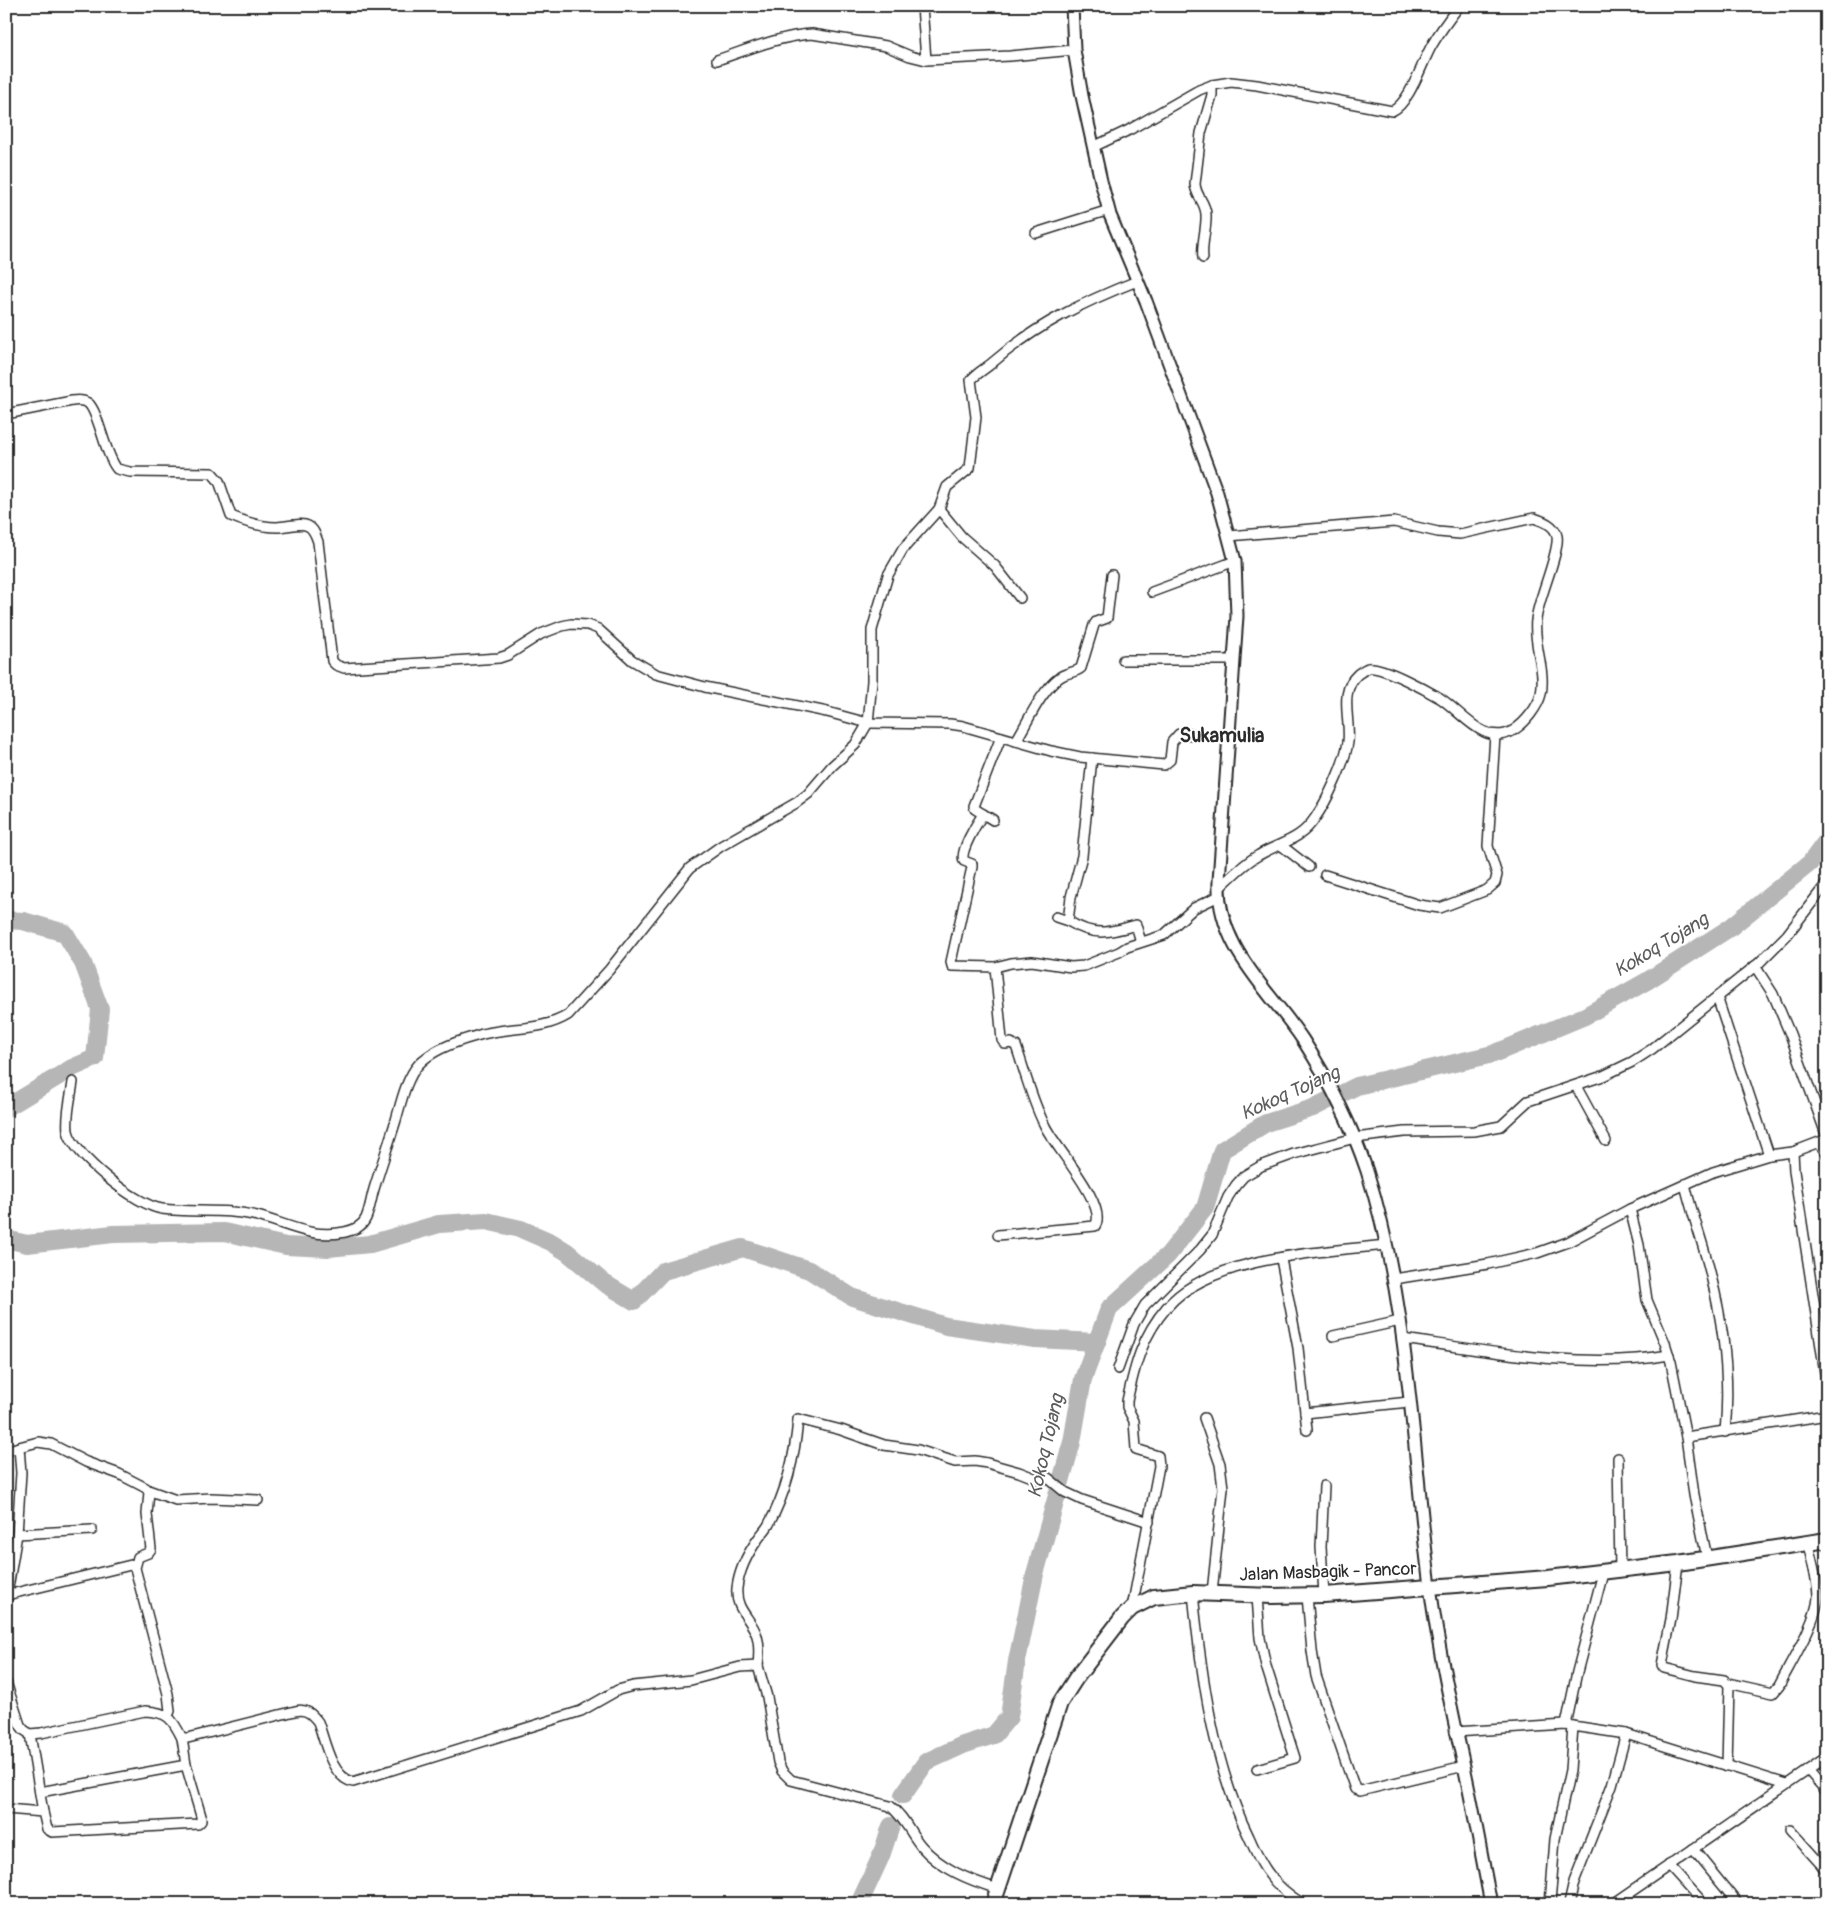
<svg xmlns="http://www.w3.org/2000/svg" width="1833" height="1910" font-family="Pangolin,sans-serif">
<rect width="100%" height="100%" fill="#fff"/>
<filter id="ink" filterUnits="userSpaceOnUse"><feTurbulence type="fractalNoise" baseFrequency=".02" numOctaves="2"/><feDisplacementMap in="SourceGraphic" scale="10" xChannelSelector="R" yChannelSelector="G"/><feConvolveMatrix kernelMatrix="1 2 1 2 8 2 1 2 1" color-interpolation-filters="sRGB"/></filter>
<g filter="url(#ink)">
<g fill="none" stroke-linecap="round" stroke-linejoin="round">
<g stroke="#b6b6b6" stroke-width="18">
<path d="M6 920 23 921 65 933 83 963 100 1009 95 1058 72 1068 6 1108"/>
<path d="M6 1239 27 1244 113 1234 224 1232 286 1246 328 1248 370 1244 439 1224 486 1221 521 1229 551 1242 567 1252 604 1283 634 1301 663 1271 743 1248 809 1270 852 1297 946 1326 1035 1339 1097 1342"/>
<path d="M903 1795 926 1762 963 1745 994 1735 1009 1717 1017 1661 1035 1574 1072 1442 1083 1379 1109 1309 1168 1255 1205 1208 1222 1150 1266 1123 1313 1108 1357 1086 1493 1054 1585 1016 1647 981 1731 927 1810 863 1827 840"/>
<path d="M859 1904 881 1856 891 1826"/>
</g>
<defs>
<g id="minor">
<path d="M922 6 926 60"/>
<path d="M717 60C747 50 779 36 812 34L886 46 910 56 926 60 1010 56 1074 50"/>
<path d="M1093 147 1129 130 1199 90 1212 85 1231 82 1257 85 1392 111C1410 103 1422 62 1432 45 1440 31 1449 19 1459 6"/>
<path d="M1036 233 1109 210"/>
<path d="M1203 258C1201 243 1207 229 1206 214 1205 201 1196 197 1195 184L1201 133 1212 95V85"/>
<path d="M6 414 72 401C78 400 83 400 88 403 99 412 104 453 117 469L130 472 212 473 219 481 231 516C245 522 262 527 277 527 286 527 301 522 308 526 314 529 316 536 318 542L332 661 336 665 344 668 499 658 508 655 541 634 562 626 571 624 588 625 598 629 632 660 656 674 705 687 827 712 868 723 950 724 963 726 1051 751 1080 757 1164 765 1170 760 1172 742 1179 734 1228 736"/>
<path d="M939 509 962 537 995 566 1020 598"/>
<path d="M1152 592 1235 561"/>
<path d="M1123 660H1234"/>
<path d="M1016 741C1029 720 1040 692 1060 677 1067 672 1075 673 1081 668L1094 625 1096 622 1107 618 1112 575"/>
<path d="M983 814 975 809 974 806 1001 737"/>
<path d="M993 820 983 814C977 823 959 852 964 861L972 864V867L951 962 952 966 995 967 1002 1040 1005 1044 1011 1043 1016 1046C1025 1072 1032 1101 1045 1126 1054 1146 1109 1206 1095 1226L998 1235"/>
<path d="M1282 846 1309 867"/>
<path d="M1325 875 1419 905 1440 908 1487 890 1495 883 1497 875 1488 846 1495 735"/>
<path d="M1219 888C1231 877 1244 863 1259 855 1281 842 1300 841 1315 818 1327 801 1345 763 1348 742 1351 719 1338 692 1358 674 1361 672 1365 669 1368 668 1381 665 1428 691 1440 698 1462 712 1485 748 1514 730 1525 723 1538 707 1541 694 1546 669 1533 645 1536 620 1538 599 1560 552 1557 536 1555 525 1543 521 1534 518L1460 534 1438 532 1394 522 1229 536"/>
<path d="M1056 917 1068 921 1071 897 1082 856 1092 758"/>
<path d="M1068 921C1094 937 1108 933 1136 925L1141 942"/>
<path d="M1755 966 1773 994 1790 1034 1827 1137"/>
<path d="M995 967 1011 963 1032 961 1071 967 1084 966 1119 952 1127 947 1164 935 1194 908 1219 896"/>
<path d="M1717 997 1769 1155"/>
<path d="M73 1082C71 1097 66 1115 68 1131 73 1155 137 1206 162 1209 193 1213 226 1208 257 1216 288 1224 311 1239 345 1232 354 1230 362 1227 366 1218 370 1209 371 1199 374 1189 381 1166 389 1143 396 1120 401 1103 406 1078 419 1064 432 1050 458 1041 476 1036 506 1026 541 1032 568 1015L609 970 690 868 721 846 796 803 808 794 832 766 855 745 868 723 872 681V630L888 575 903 549 939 509 947 487 970 468 976 417 971 380C977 373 985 369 992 363 1036 325 1083 302 1137 281"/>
<path d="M1576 1086 1606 1141"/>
<path d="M1819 1143 1827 1154"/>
<path d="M1793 1152 1794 1171 1827 1386"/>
<path d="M1685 1184C1692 1215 1704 1245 1711 1276 1724 1327 1730 1380 1725 1432"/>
<path d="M1630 1209 1639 1245 1647 1300 1665 1343 1671 1362 1686 1437 1694 1495 1707 1558"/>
<path d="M1281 1259 1298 1348 1307 1430"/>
<path d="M1394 1279 1488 1264 1537 1253 1568 1242 1630 1209 1713 1172 1769 1155 1793 1152 1827 1139"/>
<path d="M1333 1336 1400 1321"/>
<path d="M1403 1339C1487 1351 1585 1370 1669 1355"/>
<path d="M1118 1369 1134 1324 1145 1305 1200 1250 1212 1235 1228 1197 1236 1185 1244 1176 1261 1166 1294 1154 1355 1138 1404 1132 1474 1131 1501 1126 1528 1101 1603 1076 1632 1062 1652 1049 1759 963 1787 935 1827 883"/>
<path d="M1305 1413 1409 1402"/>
<path d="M1204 1418 1220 1464 1223 1488 1212 1593"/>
<path d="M1686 1437 1827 1415"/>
<path d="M6 1451 19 1447"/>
<path d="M1618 1458 1620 1571"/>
<path d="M1324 1486 1321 1547 1324 1595"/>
<path d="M148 1490 176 1500 211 1498 258 1500"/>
<path d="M17 1534 92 1530"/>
<path d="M1678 1563 1671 1619 1662 1665 1664 1668 1695 1676 1724 1680 1729 1685 1727 1766"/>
<path d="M1193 1593C1201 1674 1213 1764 1249 1837 1255 1850 1260 1863 1269 1874 1277 1886 1290 1896 1303 1904"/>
<path d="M7 1595 135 1564"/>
<path d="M1257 1596 1260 1638 1266 1666 1295 1758 1257 1769"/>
<path d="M1307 1596 1312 1651 1316 1676 1355 1789 1360 1791 1464 1766"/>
<path d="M6 1600 17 1534 21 1473 19 1447 38 1442 51 1444 86 1462 119 1474 146 1488 149 1492 147 1514 151 1549 148 1553 138 1557 135 1568 168 1694 170 1711 168 1715"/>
<path d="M1132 1608 1159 1466 1158 1456 1136 1449 1134 1421 1127 1407V1401C1135 1365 1142 1336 1167 1307 1210 1256 1324 1252 1387 1245"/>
<path d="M758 1666C759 1656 760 1646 757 1636 751 1617 735 1611 737 1588 739 1571 748 1553 758 1539 761 1534 766 1530 769 1524 787 1491 795 1457 798 1419L841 1430 884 1445 918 1450 955 1462 975 1461 987 1463 1019 1472 1037 1479 1048 1478 1065 1492 1082 1500 1149 1522"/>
<path d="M6 1682 20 1725 24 1730 30 1734 41 1733 145 1711C168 1712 172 1718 182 1738H188L295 1711C306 1708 312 1714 318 1722 325 1741 331 1777 353 1782L581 1711 618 1690 633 1686 691 1680 740 1667 758 1666 767 1697 778 1762 782 1771 791 1780 890 1806C904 1816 910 1833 921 1846 941 1869 969 1880 998 1889"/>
<path d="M1728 1683 1773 1693 1779 1686C1790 1664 1817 1621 1818 1597 1818 1580 1811 1560 1808 1543"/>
<path d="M1566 1725 1577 1672 1603 1573"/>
<path d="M1455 1732 1566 1725 1626 1734 1786 1784"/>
<path d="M30 1734 43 1812"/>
<path d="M1808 1770 1827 1792"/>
<path d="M40 1792 186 1765"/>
<path d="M6 1809 43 1812 47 1829 52 1832 198 1824 201 1821V1816L186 1765 182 1738"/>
<path d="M1790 1830 1827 1871"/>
<path d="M1693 1849 1738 1904"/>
<path d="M1669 1865 1704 1904"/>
<path d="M1550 1904 1555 1839 1570 1770 1573 1726"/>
<path d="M1569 1904 1574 1882 1612 1785 1626 1734"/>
<path d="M1613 1904 1827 1757"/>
</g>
<path id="tertiary" d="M1072 6 1074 50 1082 96 1101 181 1110 215 1146 301 1217 493 1235 561 1237 616 1219 881C1216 947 1270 990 1303 1040 1328 1079 1352 1126 1367 1171 1409 1303 1412 1448 1430 1586 1438 1647 1451 1707 1464 1766 1474 1812 1482 1858 1491 1904"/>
<path id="primary" d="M993 1904 1060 1703 1076 1678 1122 1618 1132 1608 1154 1597 1193 1593 1272 1596 1324 1595 1548 1578 1678 1563 1827 1540"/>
</defs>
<use href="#minor" stroke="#2b2b2b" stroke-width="12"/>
<use href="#tertiary" stroke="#2b2b2b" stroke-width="15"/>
<use href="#primary" stroke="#2b2b2b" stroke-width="18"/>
<use href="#minor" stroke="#fff" stroke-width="9"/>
<use href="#tertiary" stroke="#fff" stroke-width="11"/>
<use href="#primary" stroke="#fff" stroke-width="14"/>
</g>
</g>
<g text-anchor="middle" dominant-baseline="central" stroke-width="4" stroke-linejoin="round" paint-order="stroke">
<g font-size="18" fill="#2b2b2b" stroke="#fff">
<text transform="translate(1328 1572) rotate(-2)">Jalan Masbagik - Pancor</text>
</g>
<g font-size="19" font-style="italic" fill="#5c5c5c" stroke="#fff">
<text transform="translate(1661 945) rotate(-31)">Kokoq Tojang</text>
<text transform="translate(1290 1093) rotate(-24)">Kokoq Tojang</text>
<text transform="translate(1046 1446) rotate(-77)">Kokoq Tojang</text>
</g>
<g font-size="20" font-weight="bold" fill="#2b2b2b" stroke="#fff">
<text x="1222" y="735">Sukamulia</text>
</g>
</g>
<rect width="1833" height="1910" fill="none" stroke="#fff" stroke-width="25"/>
<rect x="12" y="12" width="1808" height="1885" fill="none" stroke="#2b2b2b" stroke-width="2" filter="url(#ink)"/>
</svg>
